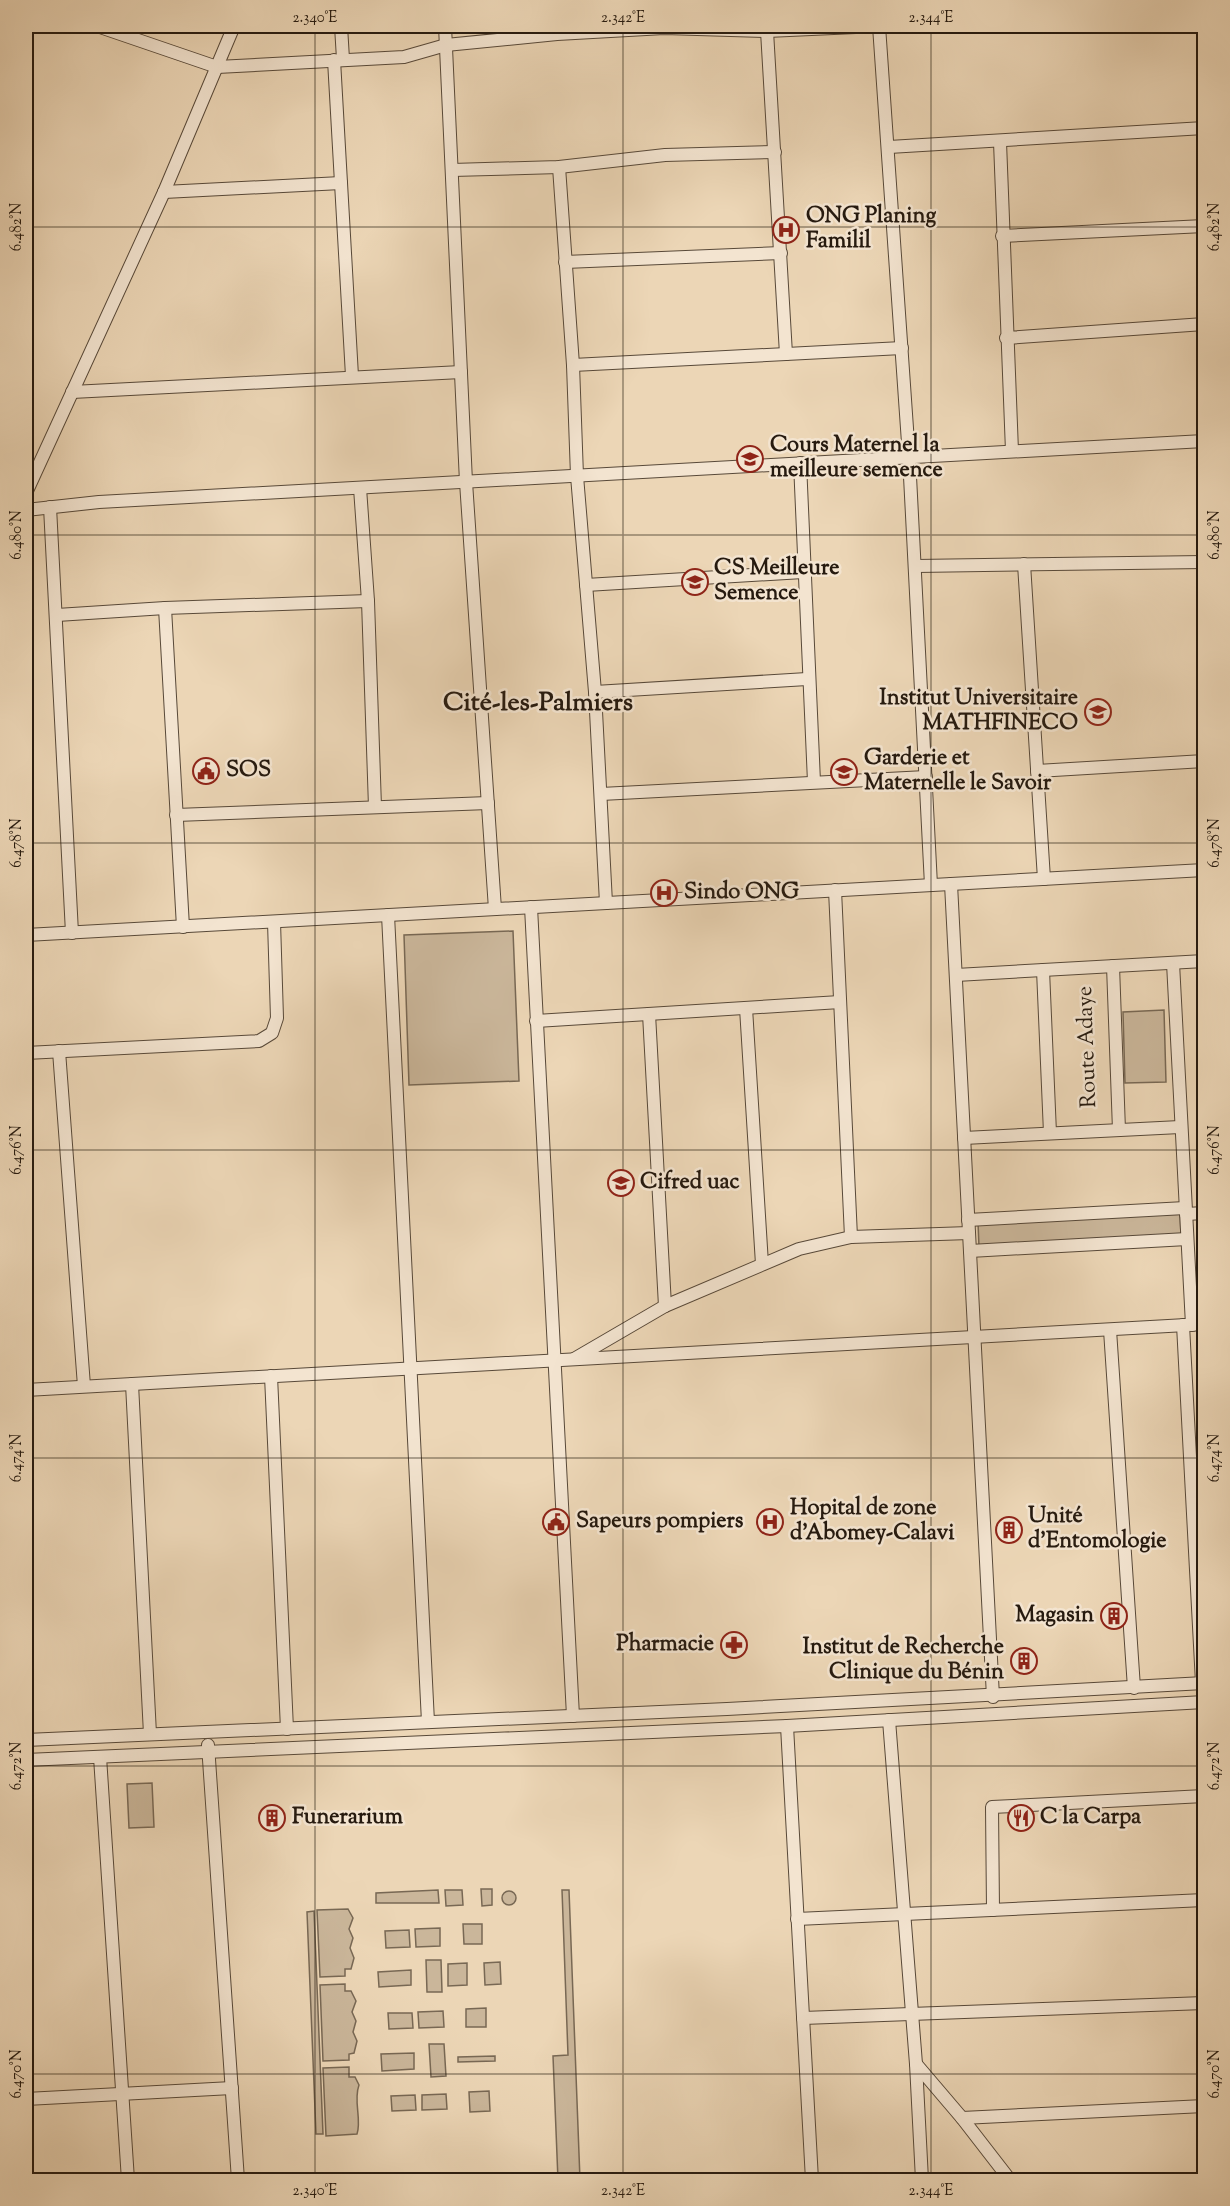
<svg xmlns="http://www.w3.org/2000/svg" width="1230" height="2206" font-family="'Sorts Mill Goudy',serif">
<rect width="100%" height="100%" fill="#ecd6b6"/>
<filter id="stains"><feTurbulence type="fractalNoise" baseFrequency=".00333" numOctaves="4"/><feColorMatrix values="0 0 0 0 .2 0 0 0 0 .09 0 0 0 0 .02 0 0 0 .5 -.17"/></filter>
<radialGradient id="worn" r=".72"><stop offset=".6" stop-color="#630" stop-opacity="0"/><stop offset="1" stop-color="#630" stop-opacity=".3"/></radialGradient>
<g fill="#cab69a" stroke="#786854" stroke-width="1.5">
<path d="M513 931 519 1081 409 1085 404 935Z"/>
<path d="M1164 1010 1166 1082 1125 1083 1123 1012Z"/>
<path d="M1180 1212 1181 1237 979 1247 978 1222Z"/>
<path d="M152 1783 154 1827 129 1828 127 1784Z"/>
<path d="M481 1889H492V1905L482 1906Z"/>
<path d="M438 1890 439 1903H376V1893Z"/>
<path d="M445 1890H462L463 1905 446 1906Z"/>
<path d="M562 1890H569L580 2180H558L553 2056 568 2055Z"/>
<circle cx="509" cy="1898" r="7"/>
<path d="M348 1909 353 1918 349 1929 353 1938 350 1948 354 1958 351 1969H345V1976L320 1977 317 1910Z"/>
<path d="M314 1911 323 2134H316L307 1912Z"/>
<path d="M463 1924H482V1944H464Z"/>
<path d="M440 1928V1946L416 1947 415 1929Z"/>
<path d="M409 1930 410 1947 386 1948 385 1931Z"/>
<path d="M426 1960H441L442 1992H427Z"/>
<path d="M500 1962 501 1984 485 1985 484 1963Z"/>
<path d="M467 1963V1985L448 1986V1964Z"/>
<path d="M411 1970V1985L379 1987 378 1972Z"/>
<path d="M345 1984V1991H351L356 2001 352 2012 356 2021 353 2032 357 2041 354 2053 349 2054V2060L323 2061 320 1985Z"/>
<path d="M486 2008V2027H466V2009Z"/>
<path d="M443 2011 444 2027 419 2028 418 2012Z"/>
<path d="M388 2013H412L413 2028 389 2029Z"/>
<path d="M429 2044H444L446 2076 431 2077Z"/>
<path d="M414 2053V2069L382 2071 381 2054Z"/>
<path d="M495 2056V2061L458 2062V2057Z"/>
<path d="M349 2067V2077H355L359 2085C353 2101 362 2119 357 2134L326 2136 323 2068Z"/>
<path d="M489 2091 490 2111 470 2112 469 2092Z"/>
<path d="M446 2094 447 2109 422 2110V2095Z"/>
<path d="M415 2095 416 2110 392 2111 391 2096Z"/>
</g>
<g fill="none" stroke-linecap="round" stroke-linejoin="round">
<defs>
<g id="minor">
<path d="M97 26 217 67 404 57 446 45 557 34 664 28 767 31 878 26"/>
<path d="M341 26 343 59"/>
<path d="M445 26 466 482 495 909"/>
<path d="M879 26 909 457 931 885"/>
<path d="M767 31 786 354"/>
<path d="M334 60 352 376"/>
<path d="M1000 142 1012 451"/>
<path d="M889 147 1204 128"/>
<path d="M559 167 573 365 577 476 595 692 606 903"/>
<path d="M452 170 559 167 665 155 775 152"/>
<path d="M164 192 341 183"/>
<path d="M1002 236 1204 226"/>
<path d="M565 262 781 253"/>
<path d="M1006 338 1204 324"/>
<path d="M573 365 902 348"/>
<path d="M72 392 461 372"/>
<path d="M800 463 814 782"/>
<path d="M360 488 368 601 375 807"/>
<path d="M26 493 164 192 234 26"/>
<path d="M50 507 72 933"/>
<path d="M26 510 99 502 1204 441"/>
<path d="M1024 564 1044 879"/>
<path d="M916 566 1204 562"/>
<path d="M586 585 803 572"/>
<path d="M165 608 183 927"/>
<path d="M57 615 165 608 368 601"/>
<path d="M595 692 807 679"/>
<path d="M1037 771 1204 761"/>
<path d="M601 794 926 777"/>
<path d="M176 815 488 803"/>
<path d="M951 884 993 1697"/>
<path d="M835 890 851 1237"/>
<path d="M531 907 573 1716"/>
<path d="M388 915 428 1722"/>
<path d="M26 935 1204 870"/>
<path d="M1173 963 1192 1325"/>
<path d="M1113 966 1119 1130"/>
<path d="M1043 970 1050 1133"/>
<path d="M956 975 1204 961"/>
<path d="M746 1008 762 1264"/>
<path d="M649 1014 665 1306"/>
<path d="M536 1021 840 1002"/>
<path d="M59 1051 84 1386"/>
<path d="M26 1053 259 1041 272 1033 277 1018 274 922"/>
<path d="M964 1138 1180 1127"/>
<path d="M1186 1214 1204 1213"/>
<path d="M968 1220 1185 1208"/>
<path d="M970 1251 1187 1239"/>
<path d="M1183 1325 1202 1683"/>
<path d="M1110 1330 1134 1688"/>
<path d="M574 1359 665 1306 799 1249 851 1237 969 1233"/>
<path d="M271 1376 287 1729"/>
<path d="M132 1384 150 1734"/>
<path d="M26 1390 1204 1324"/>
<path d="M889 1720 916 2064 922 2180"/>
<path d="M787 1726 812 2180"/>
<path d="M26 1740 727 1709 1204 1683"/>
<path d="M208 1745 238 2180"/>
<path d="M100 1757 128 2180"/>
<path d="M26 1760 787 1726 1204 1702"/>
<path d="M993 1910 992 1807 1204 1796"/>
<path d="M797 1919 1204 1900"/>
<path d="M803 2018 1204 2003"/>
<path d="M916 2064 962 2118 1010 2180"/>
<path d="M26 2099 232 2088"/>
<path d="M962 2118 1204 2106"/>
</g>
</defs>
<use href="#minor" stroke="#584939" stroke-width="14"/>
<use href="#minor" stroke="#f3e4d0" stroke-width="12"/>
</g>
<path fill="none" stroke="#261a0f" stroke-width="1.5" stroke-opacity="0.45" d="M315 26V2180M623 26V2180M931 26V2180M26 227H1204M26 535H1204M26 843H1204M26 1150H1204M26 1458H1204M26 1766H1204M26 2074H1204"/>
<defs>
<symbol id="hospital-ring" viewBox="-11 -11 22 22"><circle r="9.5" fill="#f3e4d0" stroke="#8f2418" stroke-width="1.5"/><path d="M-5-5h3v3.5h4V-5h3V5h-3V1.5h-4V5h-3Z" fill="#8f2418"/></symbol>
<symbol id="school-ring" viewBox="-11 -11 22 22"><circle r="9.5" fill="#f3e4d0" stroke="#8f2418" stroke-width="1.5"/><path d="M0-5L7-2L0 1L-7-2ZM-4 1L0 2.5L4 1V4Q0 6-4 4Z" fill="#8f2418"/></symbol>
<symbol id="civic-ring" viewBox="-11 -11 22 22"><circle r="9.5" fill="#f3e4d0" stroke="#8f2418" stroke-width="1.5"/><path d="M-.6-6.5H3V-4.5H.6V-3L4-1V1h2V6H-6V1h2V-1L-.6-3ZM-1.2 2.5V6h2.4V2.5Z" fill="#8f2418"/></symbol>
<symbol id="university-ring" viewBox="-11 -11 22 22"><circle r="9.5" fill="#f3e4d0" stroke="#8f2418" stroke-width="1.5"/><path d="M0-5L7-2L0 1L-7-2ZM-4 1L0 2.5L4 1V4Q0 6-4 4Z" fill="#8f2418"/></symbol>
<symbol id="building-ring" viewBox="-11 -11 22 22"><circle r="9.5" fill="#f3e4d0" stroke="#8f2418" stroke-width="1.5"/><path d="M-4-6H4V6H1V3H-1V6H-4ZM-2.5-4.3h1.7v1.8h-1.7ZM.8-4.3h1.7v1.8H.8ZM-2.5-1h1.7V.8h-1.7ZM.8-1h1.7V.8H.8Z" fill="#8f2418"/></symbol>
<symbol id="pharmacy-ring" viewBox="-11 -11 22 22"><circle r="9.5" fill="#f3e4d0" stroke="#8f2418" stroke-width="1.5"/><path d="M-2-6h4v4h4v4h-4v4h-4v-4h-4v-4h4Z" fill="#8f2418"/></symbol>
<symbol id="restaurant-ring" viewBox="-11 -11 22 22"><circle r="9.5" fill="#f3e4d0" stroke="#8f2418" stroke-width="1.5"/><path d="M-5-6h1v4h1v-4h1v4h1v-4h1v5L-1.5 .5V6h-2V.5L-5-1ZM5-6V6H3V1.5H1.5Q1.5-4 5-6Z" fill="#8f2418"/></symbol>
</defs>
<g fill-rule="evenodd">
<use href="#hospital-ring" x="771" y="215" width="30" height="30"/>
<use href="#school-ring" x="735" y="444" width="30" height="30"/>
<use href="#school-ring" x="680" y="567" width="30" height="30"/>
<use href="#school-ring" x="1083" y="697" width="30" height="30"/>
<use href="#civic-ring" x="191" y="756" width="30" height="30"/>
<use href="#school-ring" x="829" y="757" width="30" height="30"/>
<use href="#hospital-ring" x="649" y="878" width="30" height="30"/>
<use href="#university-ring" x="606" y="1168" width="30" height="30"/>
<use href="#civic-ring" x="541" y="1507" width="30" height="30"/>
<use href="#hospital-ring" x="755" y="1507" width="30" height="30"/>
<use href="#building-ring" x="994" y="1515" width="30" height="30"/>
<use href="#building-ring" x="1099" y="1601" width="30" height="30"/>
<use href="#pharmacy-ring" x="719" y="1630" width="30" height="30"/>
<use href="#building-ring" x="1009" y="1646" width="30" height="30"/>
<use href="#building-ring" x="257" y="1803" width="30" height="30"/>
<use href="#restaurant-ring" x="1006" y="1803" width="30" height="30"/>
</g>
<g text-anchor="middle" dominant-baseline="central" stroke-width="5" stroke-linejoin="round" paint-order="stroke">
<g font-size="22" font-weight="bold" fill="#261a0f" stroke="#f3e4d0" text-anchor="start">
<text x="806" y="217">ONG Planing<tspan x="806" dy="25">Familil</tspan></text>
<text x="770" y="446">Cours Maternel la<tspan x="770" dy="25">meilleure semence</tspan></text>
<text x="714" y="569">CS Meilleure<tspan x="714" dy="25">Semence</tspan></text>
<text x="1078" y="699" text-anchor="end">Institut Universitaire<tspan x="1078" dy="25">MATHFINECO</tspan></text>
<text x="864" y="759">Garderie et<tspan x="864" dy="25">Maternelle le Savoir</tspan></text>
<text x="226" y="771">SOS</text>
<text x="684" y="893">Sindo ONG</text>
<text x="640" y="1183">Cifred uac</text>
<text x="790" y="1509">Hopital de zone<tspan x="790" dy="25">d’Abomey-Calavi</tspan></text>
<text x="1028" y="1517">Unité<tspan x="1028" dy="25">d'Entomologie</tspan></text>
<text x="576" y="1522">Sapeurs pompiers</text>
<text x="1094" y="1616" text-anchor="end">Magasin</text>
<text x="714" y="1645" text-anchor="end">Pharmacie</text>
<text x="1004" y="1648" text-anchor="end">Institut de Recherche<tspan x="1004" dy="25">Clinique du Bénin</tspan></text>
<text x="292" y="1818">Funerarium</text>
<text x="1040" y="1818">C la Carpa</text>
</g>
<g font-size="22" fill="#261a0f" stroke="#f3e4d0">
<text transform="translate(1088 1047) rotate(-92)">Route Adaye</text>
</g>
<g font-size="26" font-weight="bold" fill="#261a0f" stroke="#f3e4d0">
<text x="538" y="703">Cité-les-Palmiers</text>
</g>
</g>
<rect width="1230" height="2206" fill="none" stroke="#ecd6b6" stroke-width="66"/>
<rect x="33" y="33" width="1164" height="2140" fill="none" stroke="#261a0f" stroke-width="2"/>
<g font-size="15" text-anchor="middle" fill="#261a0f">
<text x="315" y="22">2.340°E</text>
<text x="623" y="22">2.342°E</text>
<text x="931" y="22">2.344°E</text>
<text transform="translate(16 227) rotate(-90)" y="5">6.482°N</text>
<text transform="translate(1214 227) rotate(-90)" y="5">6.482°N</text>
<text transform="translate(16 535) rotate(-90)" y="5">6.480°N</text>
<text transform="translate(1214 535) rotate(-90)" y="5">6.480°N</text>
<text transform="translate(16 843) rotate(-90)" y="5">6.478°N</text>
<text transform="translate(1214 843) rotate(-90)" y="5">6.478°N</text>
<text transform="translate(16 1150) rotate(-90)" y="5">6.476°N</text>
<text transform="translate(1214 1150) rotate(-90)" y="5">6.476°N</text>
<text transform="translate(16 1458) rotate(-90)" y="5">6.474°N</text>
<text transform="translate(1214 1458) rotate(-90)" y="5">6.474°N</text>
<text transform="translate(16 1766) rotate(-90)" y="5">6.472°N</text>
<text transform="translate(1214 1766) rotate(-90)" y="5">6.472°N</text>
<text transform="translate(16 2074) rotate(-90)" y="5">6.470°N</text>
<text transform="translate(1214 2074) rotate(-90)" y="5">6.470°N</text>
<text x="315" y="2195">2.340°E</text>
<text x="623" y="2195">2.342°E</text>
<text x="931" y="2195">2.344°E</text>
</g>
<rect width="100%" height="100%" filter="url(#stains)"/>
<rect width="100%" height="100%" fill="url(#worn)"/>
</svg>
